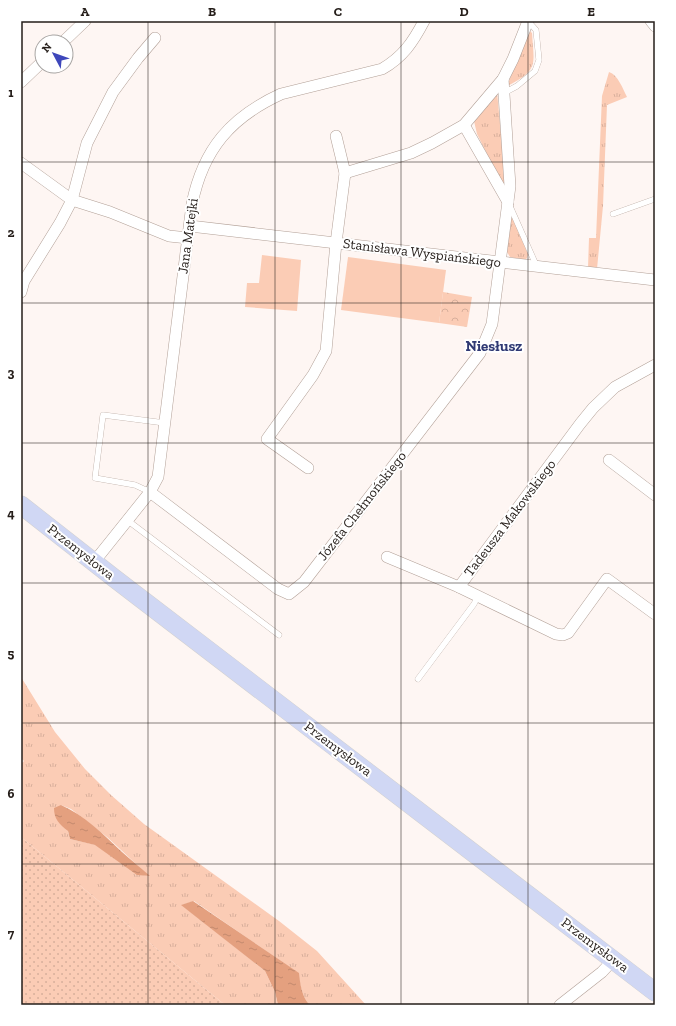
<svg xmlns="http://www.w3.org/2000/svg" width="676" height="1026" font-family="'Zilla Slab',serif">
<defs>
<pattern id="grass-tufts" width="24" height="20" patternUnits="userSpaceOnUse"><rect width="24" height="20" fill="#fbccb5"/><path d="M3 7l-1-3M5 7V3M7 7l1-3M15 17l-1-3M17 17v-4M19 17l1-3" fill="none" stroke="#d7af9b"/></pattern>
<pattern id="forest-crowns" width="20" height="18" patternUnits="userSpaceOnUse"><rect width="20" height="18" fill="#fbccb5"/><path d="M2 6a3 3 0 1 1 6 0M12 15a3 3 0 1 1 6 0" fill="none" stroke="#d7af9b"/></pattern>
<pattern id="garden-dots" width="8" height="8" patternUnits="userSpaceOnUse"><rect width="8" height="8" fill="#fbccb5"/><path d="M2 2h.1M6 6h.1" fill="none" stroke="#d7af9b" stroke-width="1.8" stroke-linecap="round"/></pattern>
<pattern id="water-ripples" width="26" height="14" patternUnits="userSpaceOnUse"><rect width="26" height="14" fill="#e4a07f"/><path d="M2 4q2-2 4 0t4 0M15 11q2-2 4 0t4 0" fill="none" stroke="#c3896d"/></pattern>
</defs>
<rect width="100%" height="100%" fill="#fef6f3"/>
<g fill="url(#grass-tufts)" fill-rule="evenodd">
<path d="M529 30 532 33C534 65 539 70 507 86Z"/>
<path d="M609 72C618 75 623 89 627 97L607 105 603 206 597 269 588 268 589 238H596L602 96Z"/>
<path d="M497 92 506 186 504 188 477 134 474 121Z"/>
<path d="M513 216 528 254 527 258 525 260 510 257 507 252 511 217Z"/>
<path d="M21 677 55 732 85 769 111 795 144 824 279 921 317 951 366 1005H310C302 998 300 983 298 973L194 901 182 905 265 971 275 992 278 1005H225L21 837V764L24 761 21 758ZM61 805 71 809 107 837 149 876 137 874 96 845 70 839Z"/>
</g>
<path fill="url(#forest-crowns)" d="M443 292 472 297 467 327 439 323Z"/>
<path fill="url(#garden-dots)" d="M21 837 225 1005H21Z"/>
<g fill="#fbccb5">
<path d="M262 255 301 260 297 311 245 307 247 283H259Z"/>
<path d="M348 257 446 270 439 323 341 310Z"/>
</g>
<g fill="url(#water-ripples)">
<path d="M61 805C84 815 103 834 122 852 131 860 141 868 150 876L137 875 95 845 70 839 68 831C59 824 54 819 54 808Z"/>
<path d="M193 901 299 973C300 983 302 998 310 1005H278L275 992 265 971 181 905Z"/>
</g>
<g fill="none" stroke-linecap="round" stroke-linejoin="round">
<defs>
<g id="service">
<path d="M504 93 517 86 535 71 539 60 536 30 528 21"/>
<path d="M509 204 537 267"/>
<path d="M613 214 655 199"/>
<path d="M150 492 135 485 95 478 103 415 165 423"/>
<path d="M127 520 279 635"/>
<path d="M418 679 474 604 478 596"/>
</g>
<g id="minor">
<path d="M651 21 655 26"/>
<path d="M63 42 85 21"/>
<path d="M21 82 42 62"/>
<path d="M464 125 508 202"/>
<path d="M336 136 345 173"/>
<path d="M21 163 72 200 110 212 169 236 188 238"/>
<path d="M190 226 655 280"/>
<path d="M21 292 24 281 60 223 72 200 87 143 113 92 138 58 155 38"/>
<path d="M609 460 655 495"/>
<path d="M308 468 267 439 313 375 326 351 336 243 345 173 411 153 432 143 464 125 503 79 513 59 528 21"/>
<path d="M150 492 278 589 289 594 304 582 480 353 492 324 510 186 503 79"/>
<path d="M387 557 459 587 556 634 563 635 568 633 607 579 655 614"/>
<path d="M94 562 150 492 158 477 192 204C203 149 231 117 281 94L382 69C403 57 413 42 424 21"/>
<path d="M459 587 580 424 593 408 615 387 655 365"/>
<path d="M560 1005 602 972 614 959"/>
</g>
<path id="primary" d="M21 505 114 578 655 992"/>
</defs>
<use href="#service" stroke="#b2a097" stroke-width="6"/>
<use href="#minor" stroke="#b2a097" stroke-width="12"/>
<use href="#primary" stroke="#d3d2d1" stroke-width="19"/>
<use href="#service" stroke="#fff" stroke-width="5.5"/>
<use href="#minor" stroke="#fff" stroke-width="11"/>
<use href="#primary" stroke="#d0d7f4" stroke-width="18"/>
</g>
<path fill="none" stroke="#251e1a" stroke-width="1" stroke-opacity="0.55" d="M148 21V1005M275 21V1005M401 21V1005M528 21V1005M21 162H655M21 303H655M21 443H655M21 583H655M21 723H655M21 864H655"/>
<g text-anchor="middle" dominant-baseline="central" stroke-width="4" stroke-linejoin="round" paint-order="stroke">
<g font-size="14" fill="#251e1a" stroke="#fff">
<text transform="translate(188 236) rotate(-82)">Jana Matejki</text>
<text transform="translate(422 253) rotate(7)">Stanisława Wyspiańskiego</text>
<text transform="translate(362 506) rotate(-52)">Józefa Chełmońskiego</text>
<text transform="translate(510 518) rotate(-53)">Tadeusza Makowskiego</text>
<text transform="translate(81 552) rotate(38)">Przemysłowa</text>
<text transform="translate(338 749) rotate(37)">Przemysłowa</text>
<text transform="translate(595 945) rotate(37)">Przemysłowa</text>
</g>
<g font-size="15" font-weight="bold" fill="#303a74" stroke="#fff">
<text x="494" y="346">Niesłusz</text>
</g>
</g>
<rect width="676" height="1026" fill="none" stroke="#ffffff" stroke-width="44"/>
<g transform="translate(54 54) rotate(311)"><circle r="19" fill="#ffffff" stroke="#a8a5a3"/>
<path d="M0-3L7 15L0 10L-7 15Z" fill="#3e47bb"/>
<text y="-6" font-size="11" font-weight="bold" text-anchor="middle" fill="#251e1a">N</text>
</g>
<rect x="22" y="22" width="632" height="982" fill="none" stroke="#251e1a" stroke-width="1.5"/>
<g font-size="13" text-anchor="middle" font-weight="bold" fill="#251e1a">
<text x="85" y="16">A</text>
<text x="212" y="16">B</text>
<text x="338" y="16">C</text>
<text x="464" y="16">D</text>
<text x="591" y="16">E</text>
<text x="11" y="97">1</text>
<text x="11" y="237">2</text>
<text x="11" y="377">3</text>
<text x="11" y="518">4</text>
<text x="11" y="658">5</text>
<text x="11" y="798">6</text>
<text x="11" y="938">7</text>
</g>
</svg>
